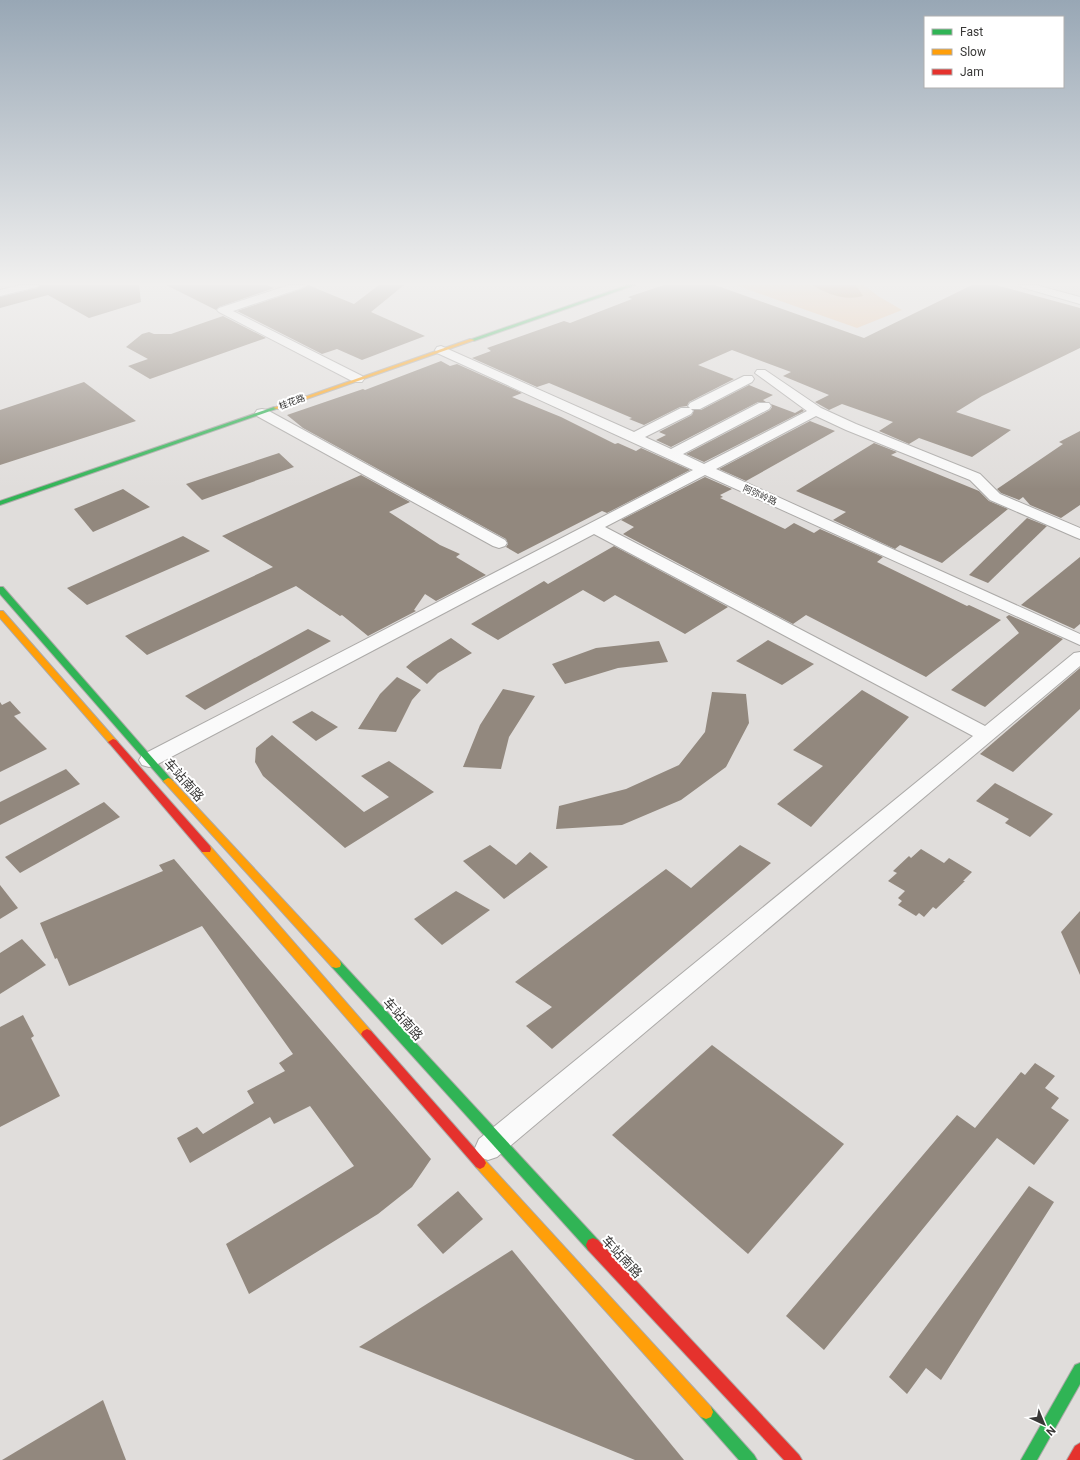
<svg xmlns="http://www.w3.org/2000/svg" width="1080" height="1460" font-family="Roboto,'Noto Sans SC',sans-serif">
<rect width="100%" height="100%" fill="#e0dddb"/>
<path fill="#e9c4a2" d="M735 285H864L878 296 902 310 857 328Z"/>
<path fill="#c09469" d="M812 285H856L863 296C845 301 827 294 812 285Z"/>
<g fill="#92887e">
<path d="M40 285H139L141 302 89 318 48 295 0 308V297L37 288Z"/>
<path d="M166 285H266L274 288 219 307 216 310Z"/>
<path d="M308 285 354 304 379 285H404L371 312 425 336 362 360 337 349 322 354 237 311 302 289Z"/>
<path d="M664 285H715L864 338 972 285H996L1080 308V348L982 396 956 412 1011 430 972 457 919 438 909 444 879 431 893 422 842 404 829 410 815 402 829 395 783 376 791 372 732 350 698 365 734 379 689 402 687 406 680 407 644 425 629 419 632 418 549 383 537 387 472 358 491 351 487 348 564 321 570 323 632 299 628 297Z"/>
<path d="M223 316 266 338 150 379 128 366 148 359 126 347 142 334 149 332 154 334H171Z"/>
<path d="M441 361 450 366 457 364 522 393 512 397 561 417 615 444 618 443 636 451 641 448 690 470 607 513 602 511 518 554 506 547 508 544 506 539 303 428 287 415 363 389 365 390Z"/>
<path d="M84 382 136 421 0 465V410Z"/>
<path d="M749 385 773 395 763 400 766 402H758L671 447 656 440 666 435 659 432 692 415 694 410H701Z"/>
<path d="M771 404 795 413 802 409 804 411 704 462 686 454 770 410 772 407Z"/>
<path d="M810 421 835 431 746 481 719 469Z"/>
<path d="M1080 431V505L1061 518 1030 505 1023 497 1019 500 1001 493 997 489 1063 444 1059 442Z"/>
<path d="M874 443 897 452 891 455 979 491 989 501 1008 509 942 563 900 545 895 549 833 520 846 512 796 491Z"/>
<path d="M279 453 294 467 202 500 186 484Z"/>
<path d="M361 475 410 502 389 512 440 545 460 554 456 557 486 575 436 601 425 594 414 610 416 611 368 636 342 615 340 616 296 586 147 655 125 636 273 567 222 536Z"/>
<path d="M705 477 732 489 720 495 723 497 720 498 785 529 794 523 814 533 820 529 883 557 877 562 967 606 969 605 1001 620 926 677 806 615 793 624 623 534 634 527 621 520Z"/>
<path d="M123 489 150 507 93 532 74 509Z"/>
<path d="M1027 518 1047 526 988 583 969 575Z"/>
<path d="M183 536 210 551 87 605 67 588Z"/>
<path d="M614 546 728 607 685 634 615 595 604 602 583 590 498 640 471 624 544 581 548 584Z"/>
<path d="M1080 557V624L1074 629 1021 605Z"/>
<path d="M1009 615 1063 639 985 707 951 690 1019 633 1006 617Z"/>
<path d="M308 629 331 641 205 710 185 696Z"/>
<path d="M451 638 472 653 438 673 427 684 406 667 413 661Z"/>
<path d="M768 640 814 664 782 685 736 661Z"/>
<path d="M659 641 668 662 618 668 565 684 552 664 596 648Z"/>
<path d="M1080 668V709L1013 772 980 754Z"/>
<path d="M397 677 421 690 412 700 396 732 358 729 380 694Z"/>
<path d="M503 689 535 696 509 737 501 769 463 767 480 725Z"/>
<path d="M862 690 909 717 811 827 777 804 823 766 793 750Z"/>
<path d="M712 692 746 694 749 723 726 767 681 800 622 825 556 829 559 806 626 789 679 765 705 732Z"/>
<path d="M10 701 21 713 14 716 47 749 0 772V702L2 705Z"/>
<path d="M312 711 338 727 316 741 292 722Z"/>
<path d="M272 735 364 812 389 797 361 776 389 761 434 792 345 848 263 776 255 762 256 748Z"/>
<path d="M66 769 80 784 0 825V802Z"/>
<path d="M995 783 1053 814 1030 837 1005 823 1009 819 976 801Z"/>
<path d="M104 802 120 817 20 873 5 857Z"/>
<path d="M490 845 516 865 530 852 548 867 504 899 463 861Z"/>
<path d="M740 845 771 863 552 1049 526 1026 552 1007 515 982 666 869 691 888Z"/>
<path d="M921 849 944 863 949 858 972 872 963 881H965L936 909 933 907 924 917 919 913 916 916 898 905 902 901 898 898 905 891 888 881 897 873 893 871 909 856 911 858Z"/>
<path d="M174 859 431 1159 412 1187 378 1214 249 1294 226 1244 354 1166 310 1106 274 1124 270 1117 190 1163 177 1138 197 1127 203 1134 254 1103 247 1091 285 1071 279 1063 293 1054 202 926 69 986 57 958 55 959 40 923 163 871 159 865Z"/>
<path d="M0 885 18 908 0 919Z"/>
<path d="M456 891 490 910 442 945 414 919Z"/>
<path d="M1080 911V975L1061 932Z"/>
<path d="M22 939 46 965 0 994V953Z"/>
<path d="M23 1015 34 1036 31 1038 60 1096 0 1127V1027Z"/>
<path d="M712 1045 844 1144 748 1254 612 1135Z"/>
<path d="M1035 1063 1055 1076 1045 1088 1059 1098 1051 1108 1069 1120 1034 1165 997 1138 824 1350 786 1316 957 1115 975 1128 1021 1072 1025 1075Z"/>
<path d="M1029 1186 1054 1202 941 1380 926 1368 907 1394 889 1377Z"/>
<path d="M458 1191 483 1219 443 1254 417 1225Z"/>
<path d="M512 1250 684 1460H635L359 1347Z"/>
<path d="M103 1400 126 1460H2Z"/>
</g>
<g fill="none" stroke-linecap="round" stroke-linejoin="round">
<defs>
<g id="street">
<path d="M21 285H39L37 287 0 296V290Z"/>
<path d="M289 285H303L304 286 302 288 233 311 362 376 364 379 362 382H354L219 312 217 310 219 308Z"/>
<path d="M1019 285H1036L1080 297V304L1021 287Z"/>
<path d="M441 346 634 432 681 408H690L688 406 690 403 744 376H752L754 379 752 382 700 409H691L693 411 691 414 645 437 671 449 759 403H769L771 406 769 409 683 454 704 464 807 411 755 373 757 370H765L821 408 856 424 980 474 1000 494 1080 528V539L1075 537 990 500 970 480 846 430 816 416 716 469 1080 634V645L705 475 605 527 985 726 1074 653 1080 652V666L497 1157 488 1160 479 1157 475 1148 479 1139 973 736 594 534 156 765 149 767 142 765 139 760 142 755 693 470 437 353 435 350 437 347Z"/>
<path d="M262 409 267 410 505 540 507 543 505 546 499 548 493 546 257 416 255 413 257 410Z"/>
</g>
<g id="fast">
<path d="M628 285H635L474 341 469 340Z"/>
<path d="M274 407 279 408 0 505V501Z"/>
<path d="M0 587H3L171 779 173 781 171 783H165L0 594Z"/>
<path d="M336 960 340 961 598 1240 600 1245 598 1250 593 1252 588 1250 332 967 331 964 332 961Z"/>
<path d="M1080 1363V1384L1037 1460H1021L1075 1365Z"/>
<path d="M706 1405 711 1407 754 1455 757 1460H739L701 1417 699 1412 701 1407Z"/>
</g>
<g id="slow">
<path d="M470 339 475 340 278 409 273 408Z"/>
<path d="M0 611H3L116 740 118 742 116 744H110L0 618Z"/>
<path d="M168 778 171 779 340 961 341 964 340 967 336 968 332 967 165 783 163 781Z"/>
<path d="M206 845 210 846 371 1031 373 1034 371 1037 367 1039 363 1037 202 852 201 849 202 846Z"/>
<path d="M480 1157 484 1159 711 1407 713 1412 711 1417 706 1419 701 1417 476 1167 474 1163 476 1159Z"/>
</g>
<g id="jam">
<path d="M113 739 116 740 210 846 211 849 210 852H202L110 744 108 742Z"/>
<path d="M367 1029 371 1031 484 1159 486 1163 484 1167 480 1169 476 1167 363 1037 361 1034 363 1031Z"/>
<path d="M593 1238 598 1240 799 1455 802 1460H784L588 1250 586 1245 588 1240Z"/>
<path d="M1080 1443V1460H1067L1075 1446Z"/>
</g>
</defs>
<use href="#street" stroke="#acaaa8" stroke-width="2"/>
<use href="#fast" stroke="#acaaa8" stroke-width="2"/>
<use href="#slow" stroke="#acaaa8" stroke-width="2"/>
<use href="#jam" stroke="#acaaa8" stroke-width="2"/>
<use href="#street" fill="#fafafa" fill-rule="evenodd"/>
<use href="#fast" fill="#30b455" fill-rule="evenodd"/>
<use href="#slow" fill="#ff9f0a" fill-rule="evenodd"/>
<use href="#jam" fill="#e5322d" fill-rule="evenodd"/>
</g>
<linearGradient id="sky" x2="0" y2="1"><stop stop-color="#98a7b5"/><stop offset="0.58" stop-color="#f1f0ef"/><stop offset="1" stop-color="#f1f0ef" stop-opacity="0"/></linearGradient>
<rect width="1080" height="489" fill="url(#sky)"/>
<g text-anchor="middle" dominant-baseline="central" stroke-width="4" stroke-linejoin="round" paint-order="stroke">
<g font-size="9" fill="#393837" stroke="#fff">
<text transform="translate(292 402) rotate(-20)">桂花路</text>
<text transform="translate(760 495) rotate(24)">阿弥岭路</text>
</g>
<g font-size="13" fill="#393837" stroke="#fff">
<text transform="translate(184 780) rotate(48)">车站南路</text>
<text transform="translate(403 1019) rotate(48)">车站南路</text>
<text transform="translate(622 1257) rotate(47)">车站南路</text>
</g>
</g>
<rect x="924" y="16" width="140" height="72" fill="#ffffff" stroke="#b0afaf"/>
<rect x="932" y="29" width="20" height="6" fill="#30b455" stroke="#b0afaf"/>
<text x="960" y="36" font-size="12" fill="#393837">Fast</text>
<rect x="932" y="49" width="20" height="6" fill="#ff9f0a" stroke="#b0afaf"/>
<text x="960" y="56" font-size="12" fill="#393837">Slow</text>
<rect x="932" y="69" width="20" height="6" fill="#e5322d" stroke="#b0afaf"/>
<text x="960" y="76" font-size="12" fill="#393837">Jam</text>
<g transform="translate(1044 1424) rotate(136)" stroke="#ffffff" stroke-width="3" paint-order="stroke">
<path d="M0-3L7 15L0 10L-7 15Z" fill="#393837"/>
<text y="-6" font-size="11" font-weight="bold" text-anchor="middle" fill="#393837">N</text>
</g>
</svg>
